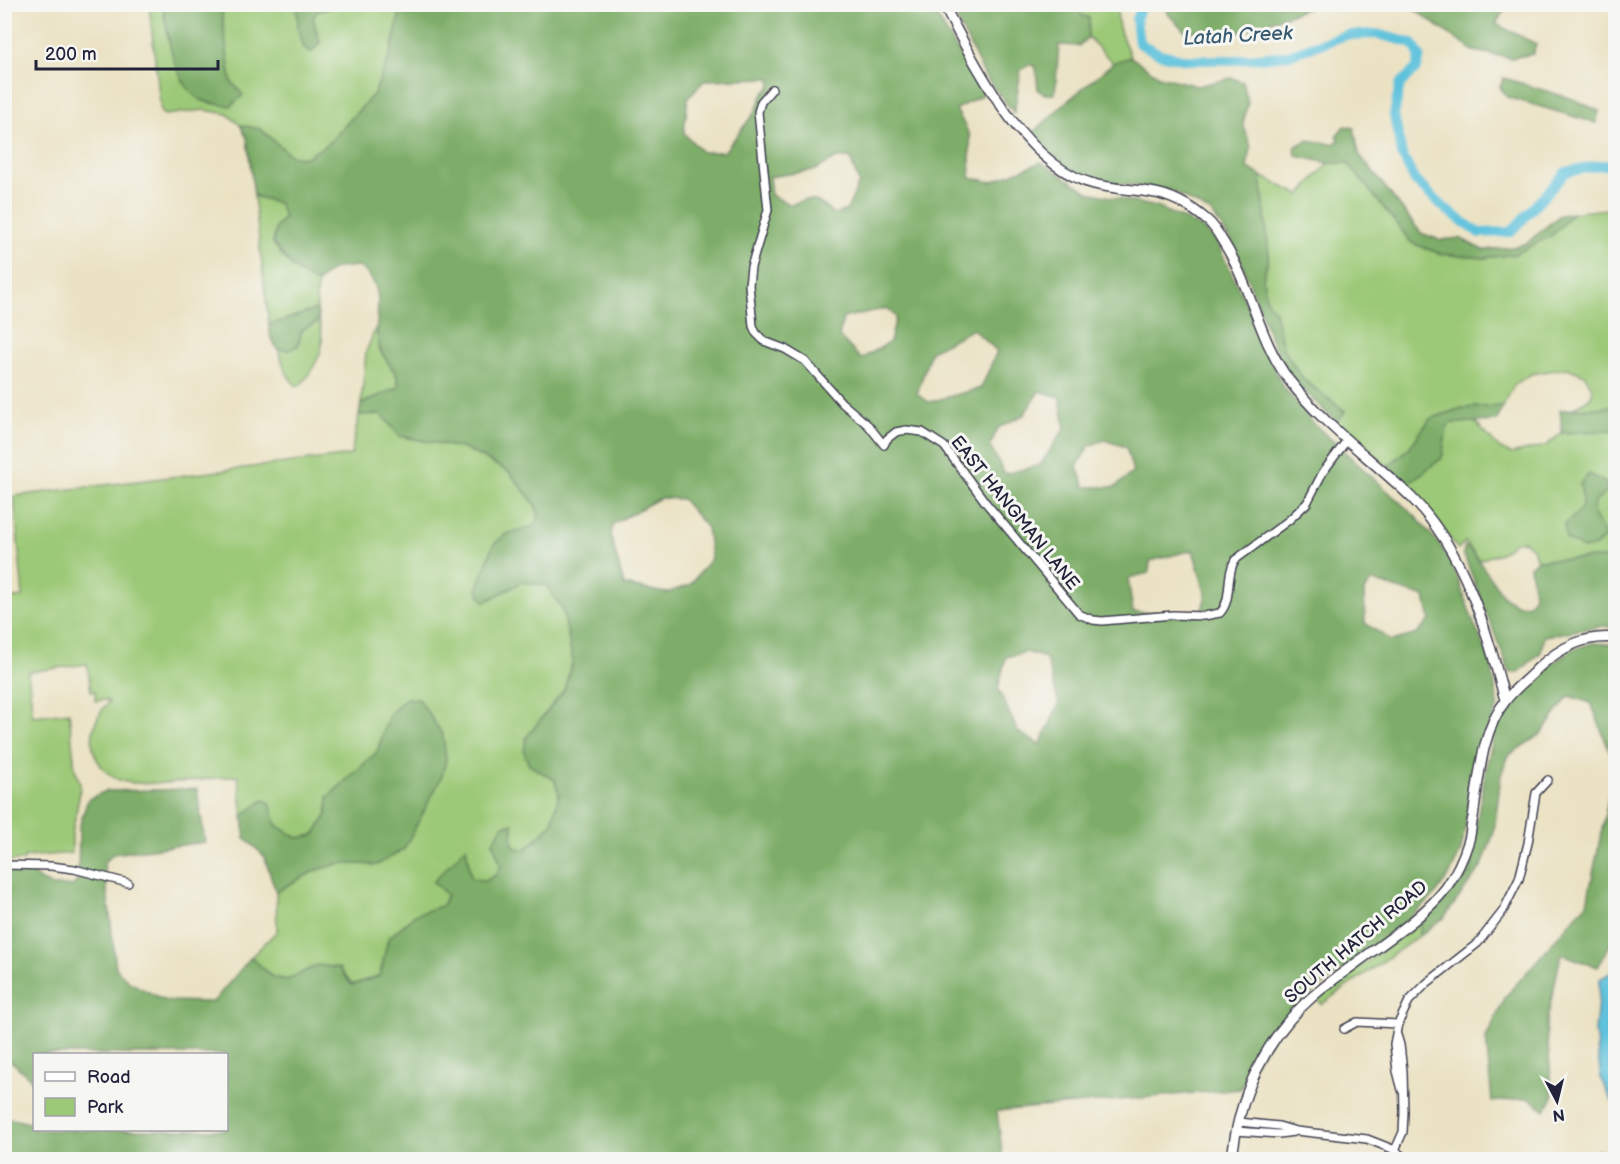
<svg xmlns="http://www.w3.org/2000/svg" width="1620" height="1164" font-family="'Balsamiq Sans',sans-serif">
<rect width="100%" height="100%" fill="#f6f6f2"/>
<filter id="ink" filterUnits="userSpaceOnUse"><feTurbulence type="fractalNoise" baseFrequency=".0167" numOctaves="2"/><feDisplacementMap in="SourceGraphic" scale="12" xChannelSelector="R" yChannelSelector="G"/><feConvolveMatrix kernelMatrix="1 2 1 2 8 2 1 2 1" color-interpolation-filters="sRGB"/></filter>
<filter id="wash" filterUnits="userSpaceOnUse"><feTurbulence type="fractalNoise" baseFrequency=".008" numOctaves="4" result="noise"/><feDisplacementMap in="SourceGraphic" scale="24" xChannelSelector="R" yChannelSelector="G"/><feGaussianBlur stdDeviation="1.35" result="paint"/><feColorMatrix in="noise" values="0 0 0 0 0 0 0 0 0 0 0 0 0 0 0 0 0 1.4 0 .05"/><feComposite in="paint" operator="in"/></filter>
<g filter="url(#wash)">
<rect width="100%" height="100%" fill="#ebe2c3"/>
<g fill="#9cc977" stroke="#5f7659" stroke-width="1.5">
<path d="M149 5H163L168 40 231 81 222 16 224 5H297L298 27 320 42 312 18 317 12 330 8 332 5H402L390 56 374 94 328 144 305 158 290 155 260 129 240 125 227 114 204 110 165 115 161 113Z"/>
<path d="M1074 5H1118C1115 24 1123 40 1131 57L1113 63 1088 37 1089 18 1081 15Z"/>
<path d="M1328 163H1348L1412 243 1441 254 1484 258 1515 254 1552 235 1572 213 1615 208V409L1611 407 1572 409 1590 398 1593 390 1585 375 1567 368 1531 374 1515 384 1503 406 1462 408 1430 419 1410 447 1387 467 1336 422 1345 411 1303 379 1283 349 1275 312 1266 299 1263 279 1269 255 1261 176 1300 195Z"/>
<path d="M254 196 279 203 284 217 276 228 273 243C285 260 298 275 318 283L316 296 317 309 269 325Z"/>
<path d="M319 321C321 329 323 337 322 345 321 355 306 384 297 386 286 378 282 361 278 349L289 350 302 330Z"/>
<path d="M376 327 380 351 396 374 399 387 361 404 366 352Z"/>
<path d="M381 414 400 436 466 449 509 472 535 504 539 516 535 526 506 534 485 602 522 582 546 585 563 610 573 661 564 690 526 738 529 765 554 779 559 794 552 824 526 849H515L512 841 513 824 503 826 493 842 501 866 496 875 485 881 471 878 466 847 442 906 415 915 388 939 380 975 352 985 318 965 287 980 272 977 251 957 277 931 276 892 314 871 341 863 377 865 404 849 442 776 446 759 389 715 377 752 328 797 327 815 314 835 298 838 276 825 270 803 264 800 243 815 238 776C211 778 145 788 122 781 108 777 96 763 93 748 90 732 97 713 109 702L105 700 95 701V691H91L87 664 28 672 33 716 69 712 75 769 80 783 79 798 72 833V853L25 857 24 860 5 862V599L23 597 14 496 351 455 359 415Z"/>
<path d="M1475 422 1499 448 1511 454 1545 446 1562 433 1615 430V549L1606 558 1537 560 1533 549 1524 541 1515 542 1501 553 1479 560 1465 542 1458 549 1406 485 1442 458 1446 427 1452 423Z"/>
<path d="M1473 842 1472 873 1451 892 1464 867Z"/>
<path d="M1421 922 1419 936 1322 1004 1316 998Z"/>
<path d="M1615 978V1094L1601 1031Z"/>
</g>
<g fill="#7dad68" stroke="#506852" stroke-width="1.5" fill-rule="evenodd">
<path d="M163 5H224L222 16 231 81 243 95 231 106C222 104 207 104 199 99 173 81 167 34 163 5Z"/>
<path d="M297 5H332L330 8 317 12 313 18 320 42 312 52 304 48 298 27Z"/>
<path d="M402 5H930L984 94 956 109 970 136V177L991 182 1041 162 1088 192 1157 207 1200 227 1216 241 1259 331 1281 384 1313 423 1415 516 1440 545 1456 573 1474 624 1491 663 1498 706 1477 755 1461 851 1450 874 1435 895 1407 921 1295 1006 1258 1058 1240 1089 997 1111 1003 1160H5L4 1117 34 1124V1130H226V1054H34V1082L12 1062 5 1059V872H30L40 880 53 886H73L78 880 79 827 88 799 106 791 197 789 205 842 113 854 104 863 116 968 129 982 166 1001 213 1002 251 957 272 977 287 980 318 965 339 968 352 985 380 976 388 939 415 915 442 906 447 895 433 882 466 847 471 878 485 881 496 875 501 866 493 842 503 826 513 823 512 841 515 848 526 849 552 824 559 794 555 780 529 765 524 752 526 738 564 690 573 662 563 610 546 585 522 582 485 602 477 591 493 545 506 534 535 526 539 516 535 504 509 472 466 449 400 436 381 414 359 415 361 404 399 387C398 382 398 377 396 373 391 365 383 358 380 349 369 317 393 290 358 266 340 268 330 266 318 283 298 275 285 260 273 243L276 228 284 217 279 203 254 196 247 138 240 125 260 129 290 155 305 158 328 144 374 94 390 56ZM770 78 771 86 763 94 755 112 724 152H702L684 133 688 97 705 80ZM837 158H850L859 183 847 210 834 214C818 200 812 195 791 205L771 195 769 177 815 170ZM887 308 896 317 890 342 861 359 839 336 843 318ZM973 329 997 351 981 388 929 402 917 394 931 351ZM1039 391 1060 397 1065 428 1040 465 1005 474 990 446 998 428 1024 415ZM1104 440 1126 447 1133 472 1115 487H1085L1077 467 1089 446ZM660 498 682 499 707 528 711 558 690 585 666 593 624 585 611 537 613 524ZM1193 550 1206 596 1201 612H1133L1128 578 1149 573 1150 561ZM1372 581 1425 597 1430 620 1417 634 1392 641 1365 623 1364 591ZM1026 652 1046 658 1059 704 1040 745 1018 732 998 688 1006 657Z"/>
<path d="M1051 5H1074L1081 15 1089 18 1088 37 1079 46 1059 45 1055 94H1044L1038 90 1036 67 1029 64 1021 70 1014 113 985 76 956 18 993 6 998 12Z"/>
<path d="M1168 5V4L1317 5 1237 33 1185 31 1167 13Z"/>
<path d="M1408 5H1507L1496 24 1536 44 1533 54 1511 58 1473 51Z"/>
<path d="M1131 57 1159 76 1197 86 1232 78 1243 82 1248 102 1243 124 1251 147 1247 167 1261 176 1269 255 1263 279 1266 299 1275 312 1283 349 1303 379 1345 412 1336 422 1291 378 1273 344 1236 248 1212 213 1172 191 1093 180 1064 166 1034 142 1033 133 1064 104 1113 63Z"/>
<path d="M1504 78 1573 99 1599 111 1596 123 1507 97 1500 87Z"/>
<path d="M1344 126 1354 128 1359 154 1421 233 1440 240 1460 238 1483 250 1513 247 1527 243 1560 215 1572 213 1553 235 1515 254 1484 258 1441 254 1412 243 1348 163H1328L1296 156 1295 147 1307 140 1332 144 1339 141 1337 135Z"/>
<path d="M317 309 319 321 302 330 298 346 289 350 278 349 271 339 269 325Z"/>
<path d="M1503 406 1497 421 1452 423 1447 427 1442 458 1406 485 1387 467 1410 447 1430 419 1462 408Z"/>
<path d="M1611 407 1615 409V430L1562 433 1560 410Z"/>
<path d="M1589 474 1606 483V493L1594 503 1593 512 1606 536 1596 546 1583 549 1566 539 1564 524C1584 510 1585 507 1580 484Z"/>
<path d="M1465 546 1471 550 1504 597 1518 605 1529 604 1534 595 1530 566 1537 560 1606 558 1615 549V628L1604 626 1544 636 1541 652 1519 672 1510 673 1463 553Z"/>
<path d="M1592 643 1615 644V936L1598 967 1561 954 1546 1025 1553 1097 1545 1110 1529 1098 1492 1102 1486 1038 1506 996 1587 903 1615 766 1591 703 1569 696 1541 734 1509 755 1501 775 1494 832 1482 866 1444 918 1419 936 1421 922 1471 873 1473 842 1487 763 1495 732 1507 709 1548 667 1571 650Z"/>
<path d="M406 698 419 699 443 735 446 759 442 776 404 849 377 865 341 863 314 871 276 892 264 856 245 838 243 815 264 800 270 803 276 825 298 838 314 835 327 815 328 797 377 752 389 715Z"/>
<path d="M1599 1150 1615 1158V1159H1574V1157Z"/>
</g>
<path fill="#5ec2dc" stroke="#40728c" stroke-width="1.5" d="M1615 970V987L1613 989 1608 1031 1613 1074 1615 1079V1107L1601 1078 1595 1032 1600 979Z"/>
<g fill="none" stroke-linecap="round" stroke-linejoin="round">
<path stroke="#5ec2dc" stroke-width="10" d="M1142 4 1136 19 1139 43 1160 54 1187 60H1237L1288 55 1346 35 1377 34 1412 43 1420 56 1417 68 1400 84 1394 115 1402 155 1415 181 1447 210 1479 233 1511 232 1566 172 1600 165H1616"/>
</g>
</g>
<g filter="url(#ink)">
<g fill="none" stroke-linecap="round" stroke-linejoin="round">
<defs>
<g id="street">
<path d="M772 89 761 102 758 112 768 210 751 267 749 285 753 326 756 333 764 341 785 349 805 361 842 403 868 425 884 445 887 439 896 432 906 430 922 432 944 446 986 503 1079 614 1093 620 1102 621 1173 615 1204 616 1220 613C1233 599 1225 576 1235 560L1289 520 1307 503 1323 472 1347 440"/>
<path d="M4 865 51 866 74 869 128 883"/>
<path d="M1344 1029 1357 1022 1398 1024"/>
<path d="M1402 1090 1397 1071 1394 1044 1398 1024 1409 1001 1427 983 1478 943 1503 911 1519 879 1528 843 1536 793 1548 780"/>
<path d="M1239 1122 1279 1126 1296 1131 1367 1139 1395 1150 1407 1160"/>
<path d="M1236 1131 1279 1134 1294 1132"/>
<path d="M1395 1150 1403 1132 1404 1112 1403 1071 1400 1045 1397 1035"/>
</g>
<g id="secondary">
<path d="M943 4C975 63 1023 166 1094 184 1112 189 1131 189 1150 192 1171 195 1192 207 1208 221 1214 226 1218 233 1222 240 1250 282 1259 341 1289 380 1323 425 1371 458 1411 497 1465 551 1486 629 1505 700"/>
<path d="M1232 1160C1238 1097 1265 1038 1312 997 1330 981 1351 967 1370 953 1396 934 1426 914 1446 888 1455 875 1463 859 1468 843 1471 835 1471 825 1473 817 1479 779 1481 731 1506 700 1515 688 1528 679 1538 668 1561 647 1584 635 1616 638"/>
</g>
</defs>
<use href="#street" stroke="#403f4f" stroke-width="10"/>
<use href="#secondary" stroke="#403f4f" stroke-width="12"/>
<use href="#street" stroke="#fff" stroke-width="7"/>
<use href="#secondary" stroke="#fff" stroke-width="9"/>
</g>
</g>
<g text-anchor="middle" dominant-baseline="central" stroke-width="6" stroke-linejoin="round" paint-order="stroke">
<g font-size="18" fill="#22223b" stroke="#f6f6f2">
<text transform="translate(1015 513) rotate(51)">EAST HANGMAN LANE</text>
<text transform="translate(1356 942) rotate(-40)">SOUTH HATCH ROAD</text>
</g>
<g font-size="20" font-style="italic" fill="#375a73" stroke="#f6f6f2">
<text transform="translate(1238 36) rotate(-3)">Latah Creek</text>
</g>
</g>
<rect width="1620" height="1164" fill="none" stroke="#f6f6f2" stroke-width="24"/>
<rect x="33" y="1053" width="195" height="78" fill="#f6f6f2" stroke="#a1a1a9" stroke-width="1.5"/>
<rect x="45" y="1072" width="30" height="9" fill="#ffffff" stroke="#a1a1a9" stroke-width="1.5"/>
<text x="87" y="1083" font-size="18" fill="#22223b">Road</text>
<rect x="45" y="1098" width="30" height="18" fill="#9cc977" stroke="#a1a1a9" stroke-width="1.5"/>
<text x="87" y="1113" font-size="18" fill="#22223b">Park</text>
<g transform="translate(1557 1101) rotate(173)" stroke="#f6f6f2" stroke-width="4.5" paint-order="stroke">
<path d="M0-4.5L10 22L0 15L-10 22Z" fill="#22223b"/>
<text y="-9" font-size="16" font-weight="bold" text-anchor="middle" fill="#22223b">N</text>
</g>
<path d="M36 60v9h182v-9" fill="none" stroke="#22223b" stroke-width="3"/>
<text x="45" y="60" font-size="18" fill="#22223b" stroke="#f6f6f2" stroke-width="4.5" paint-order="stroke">200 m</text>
</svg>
